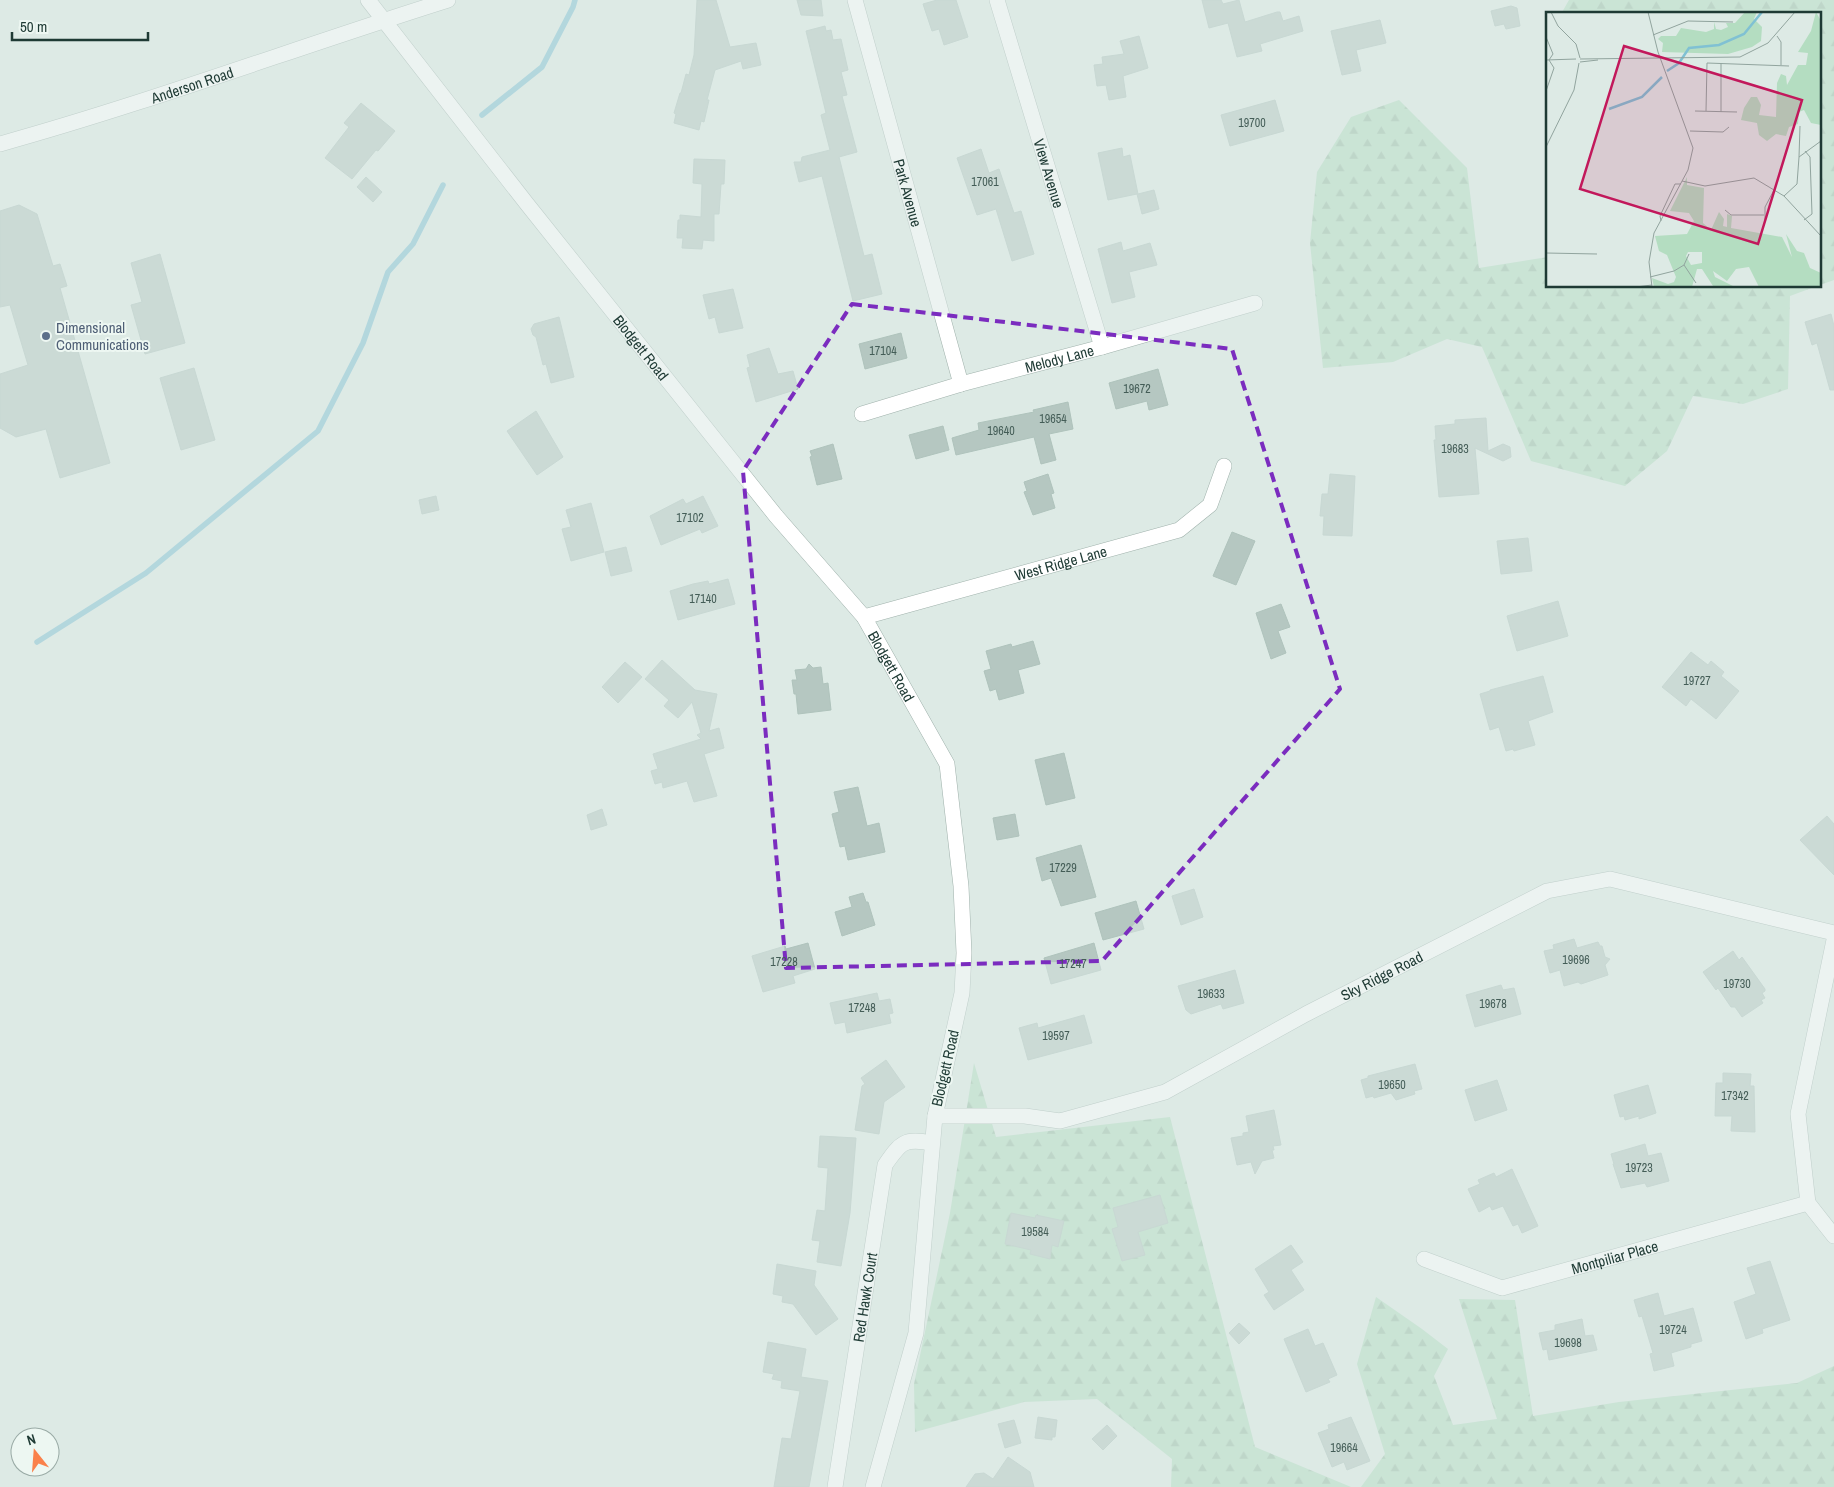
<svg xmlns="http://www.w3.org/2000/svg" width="1834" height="1487" font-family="'Archivo Narrow',sans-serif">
<defs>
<pattern id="forest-firs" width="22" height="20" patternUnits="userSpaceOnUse" patternTransform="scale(1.25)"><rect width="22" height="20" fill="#b4ddc1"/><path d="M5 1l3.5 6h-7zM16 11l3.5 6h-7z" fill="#9abea6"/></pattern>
</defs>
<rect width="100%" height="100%" fill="#ddeae5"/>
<g fill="url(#forest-firs)">
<path d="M1569 0H1834V280L1820 285V14H1561Z"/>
<path d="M1399 100 1467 168 1479 268 1548 257V286H1817L1790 296 1788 389 1743 404 1693 396 1667 451 1625 486 1531 461 1482 347 1447 339 1393 362 1323 368 1310 243 1317 172 1351 117Z"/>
<path d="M974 1063 996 1137 1170 1117 1255 1447 1351 1487H1171L1172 1459 1097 1399 1024 1402 915 1432 914 1384 950 1213Z"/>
<path d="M1376 1297 1422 1329 1448 1349 1434 1376 1453 1425 1497 1419 1459 1299 1515 1300 1533 1416 1619 1402 1797 1383 1834 1366V1487H1361L1385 1454 1357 1364Z"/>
</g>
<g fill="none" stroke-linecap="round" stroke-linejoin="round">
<g stroke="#80c1d3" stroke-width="5.5">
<path d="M482 115 542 67 573 7 575 0"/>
<path d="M37 642 146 573 318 431 363 343 388 272 413 244 443 185"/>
</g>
</g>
<g fill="#b5c7c1" stroke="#afc3bc">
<path d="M697 0H716L730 47 756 43 761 65 743 69 741 61 715 70 707 100H709L704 122 701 121 699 130 674 123 676 114 674 113 680 93H681L686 74 689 75 694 55Z"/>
<path d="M797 0H821L823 16 801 15Z"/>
<path d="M937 0H956L968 37 944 45 939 29 932 31 923 4Z"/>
<path d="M1202 0H1221L1223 4 1239 0 1245 22 1277 12H1280L1283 21 1299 16 1303 31 1260 44 1262 51 1237 57 1228 23 1209 28Z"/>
<path d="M1511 6 1517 8 1520 26 1506 29 1504 24 1495 26 1491 11Z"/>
<path d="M1380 20 1386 43 1356 50 1361 71 1342 75 1331 31Z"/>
<path d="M825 26 826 31 831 30 833 40 841 39 848 70 841 72 847 95 842 96 857 152 839 157 864 256 872 254 882 294 853 301 822 176 799 182 794 162H801L802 157 830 150 821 115 826 113 806 31Z"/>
<path d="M1139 36 1148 68 1123 76 1126 97 1109 100 1106 85 1097 86 1094 65 1103 64 1102 57 1124 54 1120 41Z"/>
<path d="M1275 100 1284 131 1230 146 1221 115Z"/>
<path d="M361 103 395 131 378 151 376 150 352 179 325 158 349 127 344 123Z"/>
<path d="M1122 148 1123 157 1130 155 1138 194 1154 190 1159 209 1142 214 1137 194 1108 200 1098 153Z"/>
<path d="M981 149 989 173 999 169 1014 213 1021 211 1034 254 1012 261 996 209 977 215 957 158Z"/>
<path d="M694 159 725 160 724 184H721L719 214H714V241L703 240 702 249 682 248 683 238H677L678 220H680V215L701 217 702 184 693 183Z"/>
<path d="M366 177 382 192 373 202 357 187Z"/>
<path d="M19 205 37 214 53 266 60 264 67 286 60 288 110 463 60 478 46 429 16 437 0 428V374L28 365 10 305 0 307V211Z"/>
<path d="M1121 242 1123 251 1150 243 1157 265 1129 272 1135 297 1112 303 1098 249Z"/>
<path d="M160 254 185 343 145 354 131 305 142 302 131 263Z"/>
<path d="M733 289 743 328 719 333 715 317 709 319 703 295Z"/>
<path d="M1831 314 1834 326V390H1830L1817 343 1812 345 1805 322Z"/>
<path d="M559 317 574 377 551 383 546 364 543 365 536 337 533 335 531 329 534 324Z"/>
<path d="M901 333 907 358 865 369 859 344Z"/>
<path d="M769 348 778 374 793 371 798 389 756 402 747 368 750 367 747 355Z"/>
<path d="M194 368 215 440 181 450 160 378Z"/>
<path d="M1158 369 1168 405 1149 410 1147 401 1116 409 1109 383Z"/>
<path d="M1068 402 1073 429 1049 434 1056 460 1041 464 1034 437 956 455 952 438 979 430 978 423 1034 412 1033 410Z"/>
<path d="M536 411 563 457 537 475 507 431Z"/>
<path d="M1486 418 1488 451 1503 444 1510 447 1511 457 1503 461 1475 448 1479 494 1439 497 1434 440H1436L1435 426 1455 424V420Z"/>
<path d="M943 426 949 450 916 459 909 435Z"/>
<path d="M833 444 842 479 817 485 810 457 812 456 810 451Z"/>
<path d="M1048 474 1054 493 1051 494 1055 508 1033 515 1024 492 1027 491 1024 482Z"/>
<path d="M1330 474 1355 476 1352 536 1323 535 1324 516H1320L1322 494H1328Z"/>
<path d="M436 496 439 510 422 514 419 500Z"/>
<path d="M703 496 718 526 702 533 700 529 661 545 650 516 683 499 686 504Z"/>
<path d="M591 503 604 552 571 561 562 529 571 527 566 510Z"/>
<path d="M1232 532 1255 541 1236 585 1213 576Z"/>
<path d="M1528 538 1532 571 1501 574 1497 541Z"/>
<path d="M626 547 632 571 611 576 605 552Z"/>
<path d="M728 579 735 604 678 620 670 591 693 584 708 581 709 584Z"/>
<path d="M1558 601 1568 636 1517 651 1507 616Z"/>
<path d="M1281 604 1290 627 1278 631 1286 653 1271 659 1256 613Z"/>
<path d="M1033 641 1040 664 1018 670 1024 693 999 700 996 689 990 691 984 671 991 669 986 651 1011 644 1012 647Z"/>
<path d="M1691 652 1708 665 1711 661 1724 672 1721 676 1739 691 1716 719 1691 699 1686 706 1662 687Z"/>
<path d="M662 660 695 690 717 694 709 731 719 728 724 748 704 754 717 796 694 802 687 781 663 788 662 782 655 784 651 771 658 769 653 754 701 739 697 735 701 733 692 702 678 718 664 706 669 700 645 679Z"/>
<path d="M625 662 642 677 618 703 602 687Z"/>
<path d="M809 664 813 668 821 667 823 684 828 683 831 710 798 714 796 694H794L792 680H797L795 670 806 669Z"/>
<path d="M1543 676 1553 712 1528 721 1535 745 1514 751 1513 749 1506 751 1499 727 1490 730 1480 694 1490 691V690Z"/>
<path d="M1064 753 1075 798 1046 805 1035 760Z"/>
<path d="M858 787 867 826 879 823 885 852 848 860 845 846 840 847 832 814 839 812 834 792Z"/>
<path d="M602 809 607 825 591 830 587 815Z"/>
<path d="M1015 814 1019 836 997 840 993 818Z"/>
<path d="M1827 816 1834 824V875L1800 840Z"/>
<path d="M1081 845 1096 897 1061 906 1051 878 1042 881 1036 858Z"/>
<path d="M1194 889 1203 917 1181 925 1172 896Z"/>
<path d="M863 893 866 902H868L875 925 842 936 835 912 852 907 849 897Z"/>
<path d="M1136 901 1144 929 1103 940 1095 913Z"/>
<path d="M1574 939 1577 948 1598 942 1600 946H1602L1605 957 1610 959 1605 965 1608 975 1581 984 1578 982 1564 986 1560 970 1550 973 1544 951 1554 949 1553 945Z"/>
<path d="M808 943 815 969 793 976 795 983 763 992 752 956 785 946 786 949Z"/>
<path d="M1094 943 1101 970 1051 984 1044 958Z"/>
<path d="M1733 951 1739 960 1742 957 1765 989V991L1762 993 1765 998 1761 1000 1763 1003 1742 1017 1735 1007H1731L1718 988 1716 990 1703 972Z"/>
<path d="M1235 970 1244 1003 1223 1009 1221 1004 1191 1014 1186 1010 1178 986Z"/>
<path d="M1501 985 1503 990 1514 988 1521 1014 1475 1027 1466 995Z"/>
<path d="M877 993 879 1001 890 999 893 1013 889 1014 891 1023 847 1033 845 1022 835 1024 830 1003Z"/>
<path d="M1084 1015 1092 1043 1028 1060 1019 1028 1037 1023 1038 1028Z"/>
<path d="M886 1060 905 1087 884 1102 879 1134 855 1130 862 1086 865 1084 861 1078Z"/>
<path d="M1415 1064 1422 1089 1414 1091 1415 1094 1396 1100 1391 1093 1374 1098 1373 1096 1366 1098 1361 1080 1368 1078V1076Z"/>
<path d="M1723 1073 1751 1074 1750 1086H1754L1755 1132 1731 1131 1732 1116H1715L1716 1083H1723Z"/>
<path d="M1497 1080 1507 1110 1475 1121 1465 1090Z"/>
<path d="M1648 1085 1656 1113 1639 1119V1116L1625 1120 1624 1116 1620 1117 1614 1095Z"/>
<path d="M1274 1110 1281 1145 1273 1146 1274 1150H1272L1274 1158 1262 1161 1255 1174 1251 1162 1237 1165 1231 1138 1243 1136V1133L1249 1132 1246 1116Z"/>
<path d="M820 1136 856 1138 850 1213 841 1266 817 1262 820 1241 812 1240 817 1210 825 1211 828 1168 818 1167Z"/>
<path d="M1645 1144 1648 1156 1661 1153 1669 1181 1647 1187 1645 1183 1621 1188 1613 1164H1614L1611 1154Z"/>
<path d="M1512 1169 1538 1226 1522 1233 1518 1224 1513 1226 1503 1206 1492 1210 1490 1206 1479 1212 1468 1189 1480 1184 1478 1180 1494 1173 1496 1177Z"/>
<path d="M1160 1195 1168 1223 1138 1232 1145 1255 1122 1261 1112 1229 1118 1227 1113 1208Z"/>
<path d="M1011 1213 1035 1218 1036 1215 1064 1221 1058 1247 1052 1245 1050 1259 1030 1254 1031 1250 1005 1244Z"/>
<path d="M1291 1245 1303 1262 1291 1270 1304 1290 1274 1310 1264 1295 1269 1292 1255 1269Z"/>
<path d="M1770 1261 1790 1320 1762 1329 1763 1333 1746 1339 1734 1302 1756 1294 1747 1268Z"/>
<path d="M777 1264 816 1271 814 1285 838 1319 816 1335 793 1304 782 1302 783 1296 773 1294Z"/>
<path d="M1658 1293 1664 1316 1693 1308 1702 1341 1691 1344V1347L1671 1353 1674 1366 1654 1371 1650 1354 1653 1353 1642 1316 1639 1317 1634 1300Z"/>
<path d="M1582 1319 1585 1336 1593 1335 1597 1350 1549 1360 1547 1349 1543 1350 1539 1333 1555 1330V1325Z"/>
<path d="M1239 1323 1250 1333 1239 1344 1229 1333Z"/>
<path d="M1308 1329 1315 1346 1323 1343 1337 1375 1328 1379 1330 1382 1306 1392 1284 1339Z"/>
<path d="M768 1342 806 1349 801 1377 828 1381 809 1487H774L782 1438 791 1439 800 1391 781 1388 782 1381 772 1379 774 1374 763 1372Z"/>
<path d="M1038 1417 1057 1420 1055 1437H1052V1440L1035 1438Z"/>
<path d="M1351 1417 1370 1461 1347 1470 1344 1462 1332 1467 1318 1433 1329 1429 1328 1425Z"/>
<path d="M1014 1420 1021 1443 1005 1448 998 1424Z"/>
<path d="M1107 1425 1117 1436 1103 1450 1092 1439Z"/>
<path d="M1008 1457 1030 1472 1034 1487H966L975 1474 984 1473 993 1479Z"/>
</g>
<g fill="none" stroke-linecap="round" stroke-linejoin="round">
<defs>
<g id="minor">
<path id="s1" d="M368 0 527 204 776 516 864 617 947 764 961 886 964 953 962 993 935 1116 916 1333 873 1487"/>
<path id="s2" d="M855 0 961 384"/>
<path id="s3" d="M997 0 1102 347"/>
<path id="s4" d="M0 144C151 102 298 47 448 0"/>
<path id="s5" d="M862 414 961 384 1102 347 1255 303"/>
<path id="s6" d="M864 617 1179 530 1210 505 1224 466"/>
<path d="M1834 940 1798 1114 1808 1203 1834 1236"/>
<path id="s7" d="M935 1116H1025L1060 1121 1165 1092 1306 1014 1547 891 1610 879 1834 933"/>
<path id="s8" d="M1424 1259 1502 1288 1808 1203"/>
<path id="s9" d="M835 1487 885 1165C901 1142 904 1138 932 1143"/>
</g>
</defs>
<use href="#minor" stroke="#a0b2ac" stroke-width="16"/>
<use href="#minor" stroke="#fff" stroke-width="15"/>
</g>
<path d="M0 0H1834V1487H0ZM852 304 1232 349 1340 689 1102 961 786 968 743 471Z" fill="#ddeae5" fill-opacity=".55" fill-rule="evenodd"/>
<path fill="none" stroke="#7b2cbf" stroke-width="4" stroke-dasharray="10 6" stroke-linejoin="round" d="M852 304 1232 349 1340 689 1102 961 786 968 743 471Z"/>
<circle fill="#5c6f8a" stroke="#edf7f2" stroke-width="2" cx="46" cy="336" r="5"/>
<g text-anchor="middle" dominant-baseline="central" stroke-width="4" stroke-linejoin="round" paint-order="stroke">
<g font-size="12" fill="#445d57">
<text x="1252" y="123">19700</text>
<text x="985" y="182">17061</text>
<text x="883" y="351">17104</text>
<text x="1137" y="389">19672</text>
<text x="1053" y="419">19654</text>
<text x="1001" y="431">19640</text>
<text x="1455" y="449">19683</text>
<text x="690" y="518">17102</text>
<text x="703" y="599">17140</text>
<text x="1697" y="681">19727</text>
<text x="1063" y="868">17229</text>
<text x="1576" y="960">19696</text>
<text x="784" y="962">17228</text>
<text x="1073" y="964">17247</text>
<text x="1737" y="984">19730</text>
<text x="1211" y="994">19633</text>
<text x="1493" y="1004">19678</text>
<text x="862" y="1008">17248</text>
<text x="1056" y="1036">19597</text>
<text x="1392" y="1085">19650</text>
<text x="1735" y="1096">17342</text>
<text x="1639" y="1168">19723</text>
<text x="1035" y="1232">19584</text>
<text x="1673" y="1330">19724</text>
<text x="1568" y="1343">19698</text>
<text x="1344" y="1448">19664</text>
</g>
<g font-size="15" fill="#1e3a34" stroke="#edf7f2">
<text stroke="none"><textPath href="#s4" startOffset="201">Anderson Road</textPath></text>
<text stroke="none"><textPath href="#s3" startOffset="181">View Avenue</textPath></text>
<text stroke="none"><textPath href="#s2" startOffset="200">Park Avenue</textPath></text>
<text stroke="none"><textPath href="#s1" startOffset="442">Blodgett Road</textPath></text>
<text stroke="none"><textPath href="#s5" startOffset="205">Melody Lane</textPath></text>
<text stroke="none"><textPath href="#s6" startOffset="204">West Ridge Lane</textPath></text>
<text stroke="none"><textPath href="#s1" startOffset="848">Blodgett Road</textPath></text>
<text stroke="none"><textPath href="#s7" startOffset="480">Sky Ridge Road</textPath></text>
<text transform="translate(945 1068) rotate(-77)">Blodgett Road</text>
<text stroke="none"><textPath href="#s8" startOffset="200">Montpiliar Place</textPath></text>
<text stroke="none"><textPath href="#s9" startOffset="192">Red Hawk Court</textPath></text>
</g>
<g font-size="15" fill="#4e5e75" stroke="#edf7f2" text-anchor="start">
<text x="56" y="327">Dimensional<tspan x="56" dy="17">Communications</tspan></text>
</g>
</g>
<g transform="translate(1546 12)">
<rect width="275" height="275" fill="#ddeae5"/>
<path d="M199 0H211L208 7 216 15 215 29 206 35 182 42 116 40 117 31 112 27 115 24H130L135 16 160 20 168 17V10L170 17 175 18 182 15 180 11H189ZM270 0 275 9V113L265 111 258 98 253 100 252 112 243 115 240 124 230 122 221 129 213 123 211 111 195 108 198 96 205 85H211L215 93 213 103 230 105 231 71 235 62 240 64 241 73 252 53H260L262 41 252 40 265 19ZM141 165V173L158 176 157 211 165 218 173 200 178 207 177 214 181 215V202L186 204 185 216 236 225 246 245 240 222 251 239 258 241 264 256 275 261V275H213L203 255 190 257 181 269 167 259 169 265 189 275 167 274 156 257H151L146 275H108L106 266 122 272 128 270 130 265 121 243 113 239 109 224 141 222 148 209 143 201 124 199ZM142 240H156V251L145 253 140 244Z" fill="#b4ddc1" fill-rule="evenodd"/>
<path fill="none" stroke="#80c1d3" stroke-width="2.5" d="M121 59 133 51 143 36 173 33 198 22 216 0M63 97 96 85 116 65"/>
<path fill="none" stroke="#91a49e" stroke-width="1" d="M5 0 12 14 30 32 34 46M102 0 112 40 147 136 142 158 108 221 103 250 106 275M107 23 142 9 187 10M231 24 235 30V53M0 25 7 42 3 48 8 56 0 79M34 47 194 45 222 31 249 0M0 48 30 47M34 50 52 48M149 99 191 100M160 99 161 51 243 54M175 100V51M144 119 177 120 183 115M0 135 28 78 33 51M253 145 254 114M136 169 159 174 208 166 238 184 275 224M238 184 251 172 253 145 275 129M179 198 185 203H218M219 208V195L228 178M258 208 266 202 264 145 259 139M115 209 114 204 129 172H135M0 241 51 242M138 253 150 271M104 265 128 259 138 253 143 242M90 275 106 273"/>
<path fill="#c2185b" fill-opacity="0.15" stroke="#c2185b" stroke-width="2.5" d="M78 34 256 88 212 232 34 177Z"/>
<rect width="275" height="275" fill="none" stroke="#1e3a34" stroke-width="2.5"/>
</g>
<g transform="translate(35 1452) rotate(343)"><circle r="24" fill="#edf7f2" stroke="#9aaba6"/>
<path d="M0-4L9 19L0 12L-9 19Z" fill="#fa814b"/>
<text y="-8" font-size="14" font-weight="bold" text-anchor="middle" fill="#1e3a34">N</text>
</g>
<path d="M12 32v8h136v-8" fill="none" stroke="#1e3a34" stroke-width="2.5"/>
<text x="20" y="32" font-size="15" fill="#1e3a34" stroke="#edf7f2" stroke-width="4" paint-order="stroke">50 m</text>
</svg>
